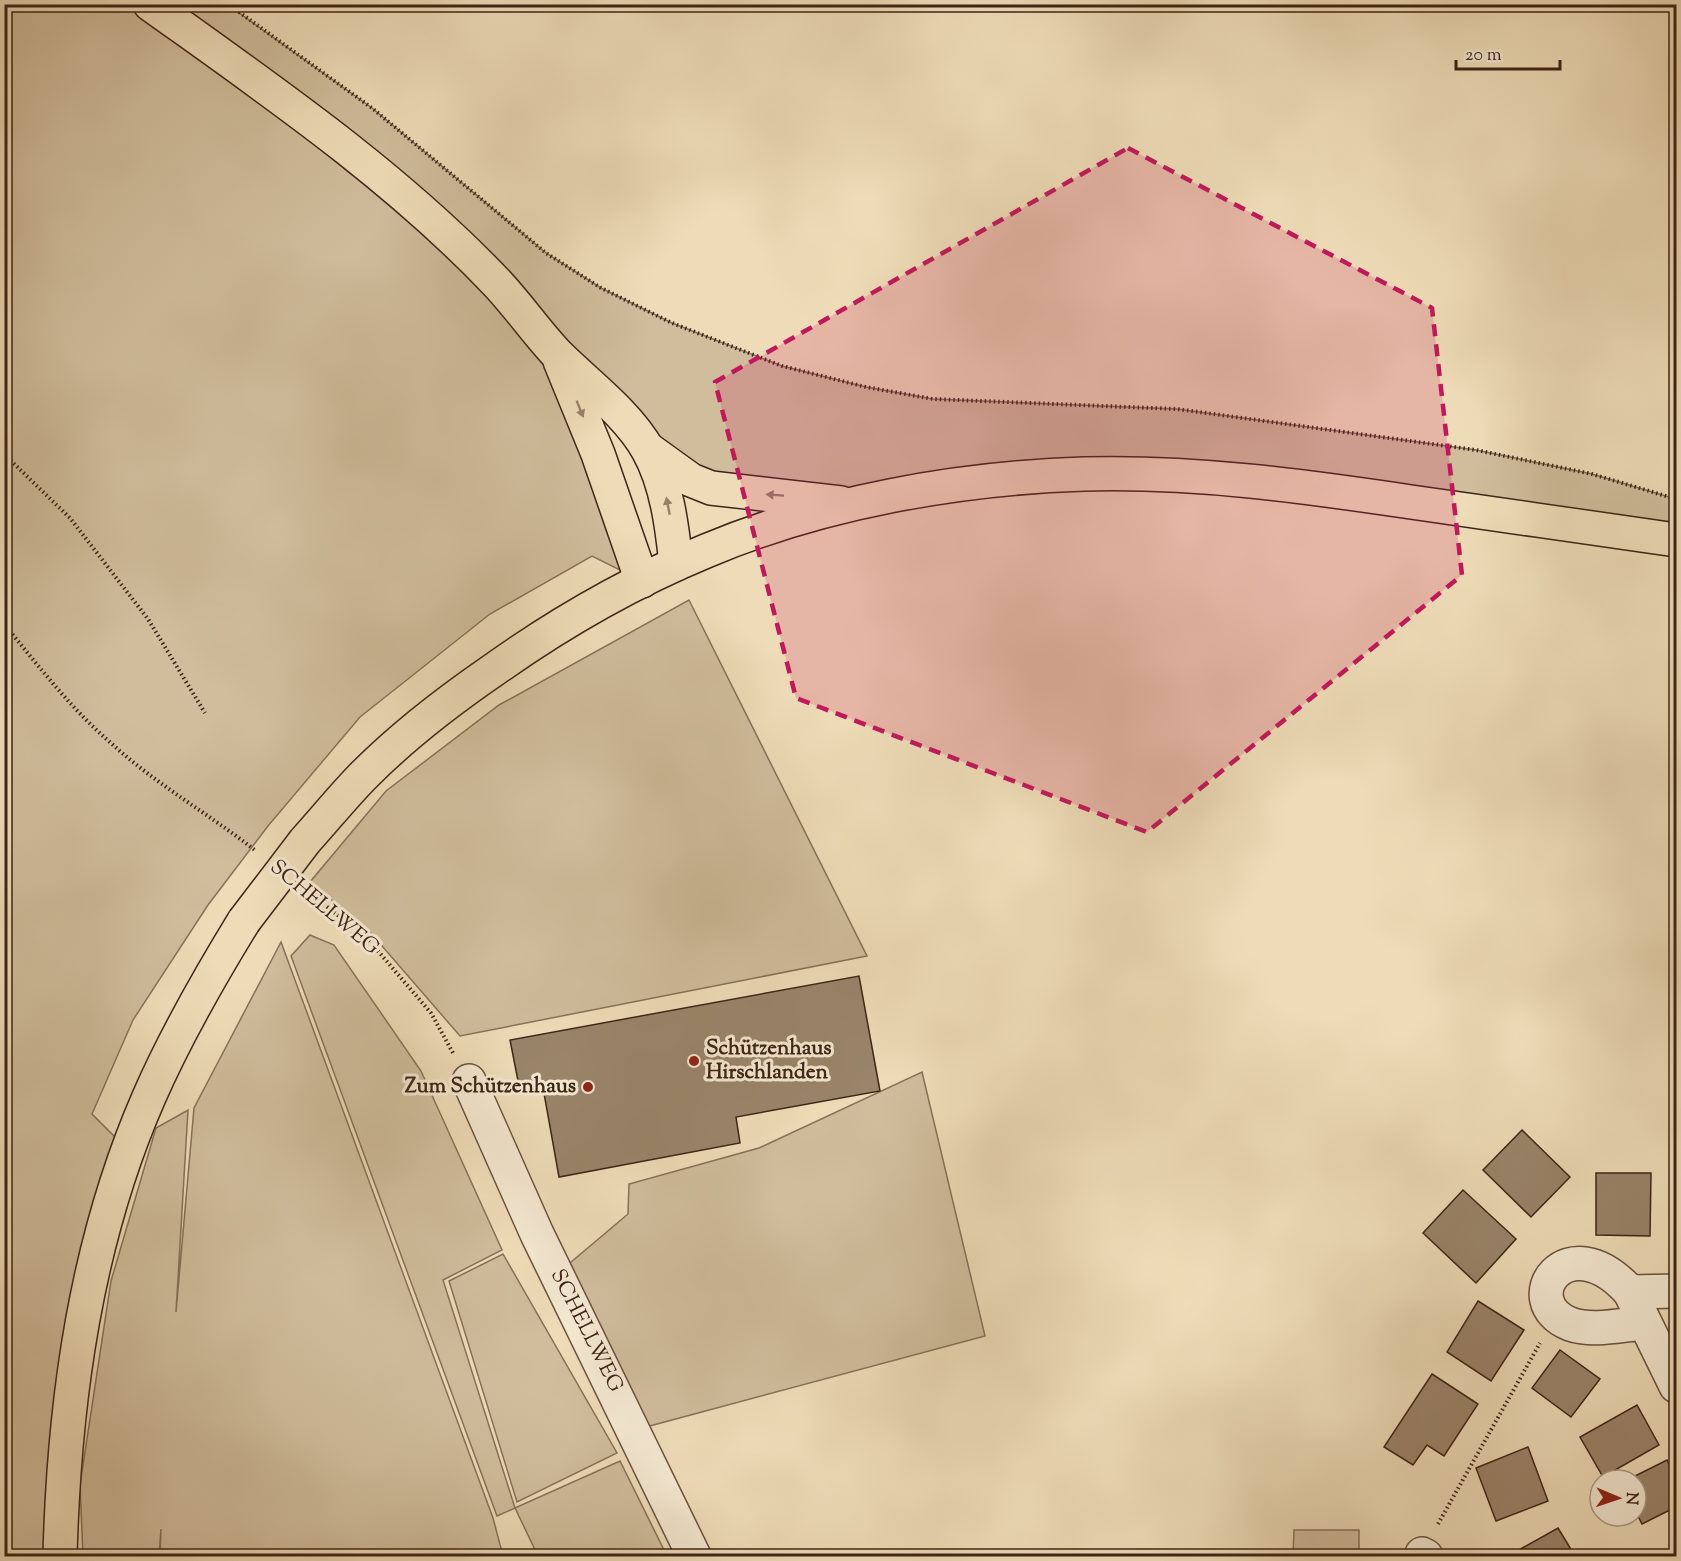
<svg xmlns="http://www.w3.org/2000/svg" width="1681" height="1561" font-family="'Sorts Mill Goudy',serif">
<rect width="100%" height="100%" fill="#eedcb8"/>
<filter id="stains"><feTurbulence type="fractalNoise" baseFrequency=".00333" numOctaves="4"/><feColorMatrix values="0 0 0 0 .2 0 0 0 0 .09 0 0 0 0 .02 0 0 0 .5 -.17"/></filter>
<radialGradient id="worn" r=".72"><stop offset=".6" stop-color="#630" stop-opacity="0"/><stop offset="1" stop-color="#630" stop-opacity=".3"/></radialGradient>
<g fill="#d0bd9c" stroke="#877159" stroke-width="1.5">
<path d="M5 5H228L372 108 546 253 601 288 672 323 782 366 866 387 933 399 1177 409 1476 450 1592 474 1676 499V540L1222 478 899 495 711 488 559 356 642 581 592 556 490 614 360 717 268 826 208 905 133 1020 92 1114 128 1150 111 1204 60 1556H5Z"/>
<path d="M689 600 867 956 460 1036 370 932 310 882 386 791 499 705Z"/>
<path d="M310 935 334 945 421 1071 502 1250 443 1280 515 1508 620 1461 667 1556H538L515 1508 497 1516 291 956Z"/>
<path d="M281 942 493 1518 503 1556H160L161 1529 159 1556H83L80 1485 111 1281 156 1128 188 1110 176 1312 194 1108Z"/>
<path d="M922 1072 985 1336 642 1428 570 1263 628 1214 629 1184 759 1148Z"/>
<path d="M503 1254 617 1453 517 1502 449 1281Z"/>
<path d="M1294 1530H1359V1556H1293Z"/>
</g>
<g fill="#9a846a" stroke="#3e2516" stroke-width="1.5">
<path d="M859 976 880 1091 736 1117 740 1143 559 1177 542 1082 519 1086 510 1040Z"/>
<path d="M1522 1130 1570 1177 1531 1217 1483 1170Z"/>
<path d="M1596 1173H1651L1650 1236 1596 1235Z"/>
<path d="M1463 1190 1516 1239 1476 1283 1423 1233Z"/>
<path d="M1478 1301 1524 1330 1491 1381 1447 1352Z"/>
<path d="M1560 1350 1600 1379 1571 1417 1532 1388Z"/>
<path d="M1432 1374 1478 1404 1444 1456 1427 1445 1413 1465 1384 1447Z"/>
<path d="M1637 1405 1659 1445 1603 1477 1580 1437Z"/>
<path d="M1528 1447 1548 1501 1496 1521 1476 1468Z"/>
<path d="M1667 1460 1676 1479V1507L1642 1524 1636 1512V1480H1627Z"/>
<path d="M1558 1528 1575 1556H1508Z"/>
<path d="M1676 1549V1556H1648Z"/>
</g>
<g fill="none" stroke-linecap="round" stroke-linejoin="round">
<defs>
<g id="minor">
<path d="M469 1081 537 1234 694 1556"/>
<path d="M1630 1292 1676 1291"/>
<path d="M1644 1323C1621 1325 1592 1332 1570 1324 1514 1302 1566 1221 1630 1292L1676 1386"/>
<path d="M1422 1554 1426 1556"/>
</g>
<g id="major">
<path d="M150 4C270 90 394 175 496 282 518 305 536 332 558 355 587 384 627 413 648 450 667 484 672 526 676 564"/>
<path d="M560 361 598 454 642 581"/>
<path d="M648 449 691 480 711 488 841 503"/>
<path d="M305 841C325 819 344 795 365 774 403 736 447 702 492 671 558 624 631 582 706 551 822 502 959 478 1084 474 1194 471 1303 486 1411 502 1499 515 1588 527 1676 540"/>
<path d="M60 1556C64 1400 86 1241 149 1097 176 1035 209 978 244 921"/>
</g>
</defs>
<use href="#minor" stroke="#6a533e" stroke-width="36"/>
<use href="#major" stroke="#3e2516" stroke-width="36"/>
<g stroke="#3e2516" stroke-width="4" stroke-dasharray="1.5 3" stroke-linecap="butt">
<path d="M228 4 372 108 546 253 601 288 672 323 782 366 866 387 933 399 1177 409 1476 450 1592 474 1676 499"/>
<path d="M4 454 70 518 148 619 205 713"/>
<path d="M4 624C38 665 71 709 112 744 157 785 209 814 256 851"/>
<path d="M309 893 366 937 431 1013 453 1053"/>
<path d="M1438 1524 1540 1343"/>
</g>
<use href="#minor" stroke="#f4e8d1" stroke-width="33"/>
<use href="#major" stroke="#eedcb8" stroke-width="33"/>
<defs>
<path id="major-bridge" d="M244 921 305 841"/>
</defs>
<use href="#major-bridge" stroke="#3e2516" stroke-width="36" stroke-linecap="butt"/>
<use href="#major-bridge" stroke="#eedcb8" stroke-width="33"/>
</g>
<defs><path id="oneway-solid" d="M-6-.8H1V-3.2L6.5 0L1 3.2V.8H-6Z" transform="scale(1.5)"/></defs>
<g fill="#968067">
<use href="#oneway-solid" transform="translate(580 409) rotate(68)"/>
<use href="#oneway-solid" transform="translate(775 495) rotate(-176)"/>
<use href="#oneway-solid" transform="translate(668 506) rotate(-101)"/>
</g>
<path fill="#c2185b" fill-opacity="0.2" stroke="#c2185b" stroke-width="4.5" stroke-dasharray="12 8" stroke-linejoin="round" d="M1128 148 1432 308 1462 575 1147 832 796 698 715 382Z"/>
<g fill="#8f2418" stroke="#f4e8d1" stroke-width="2">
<circle cx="694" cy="1061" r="6"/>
<circle cx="588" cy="1087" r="6"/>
</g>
<g text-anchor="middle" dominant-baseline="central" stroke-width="6" stroke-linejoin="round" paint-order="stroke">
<g font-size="21" fill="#3e2516" stroke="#f4e8d1">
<text transform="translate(324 908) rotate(40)">SCHELLWEG</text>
<text transform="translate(586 1331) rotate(63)">SCHELLWEG</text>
</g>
<g font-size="21" font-weight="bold" fill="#3e2516" stroke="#f4e8d1" text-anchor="start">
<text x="706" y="1049">Schützenhaus<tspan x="706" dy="24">Hirschlanden</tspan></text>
<text x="576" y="1087" text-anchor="end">Zum Schützenhaus</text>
</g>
</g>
<rect width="1681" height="1561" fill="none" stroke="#eedcb8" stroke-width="24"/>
<rect x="6" y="6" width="1669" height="1549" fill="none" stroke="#3e2516" stroke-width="3"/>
<rect x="12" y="12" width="1657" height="1537" fill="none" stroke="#3e2516" stroke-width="1.5"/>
<g transform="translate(1618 1498) rotate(92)"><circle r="28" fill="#f4e8d1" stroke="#ab9a86" stroke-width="1.5"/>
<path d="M0-4.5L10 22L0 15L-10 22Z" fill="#8f2418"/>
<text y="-9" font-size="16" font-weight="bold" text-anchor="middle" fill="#3e2516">N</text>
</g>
<path d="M1456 60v9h104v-9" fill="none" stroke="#3e2516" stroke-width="3"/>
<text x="1465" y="60" font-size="18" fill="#3e2516" stroke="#f4e8d1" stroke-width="4.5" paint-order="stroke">20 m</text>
<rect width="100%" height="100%" filter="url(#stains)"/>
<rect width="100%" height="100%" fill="url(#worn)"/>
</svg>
